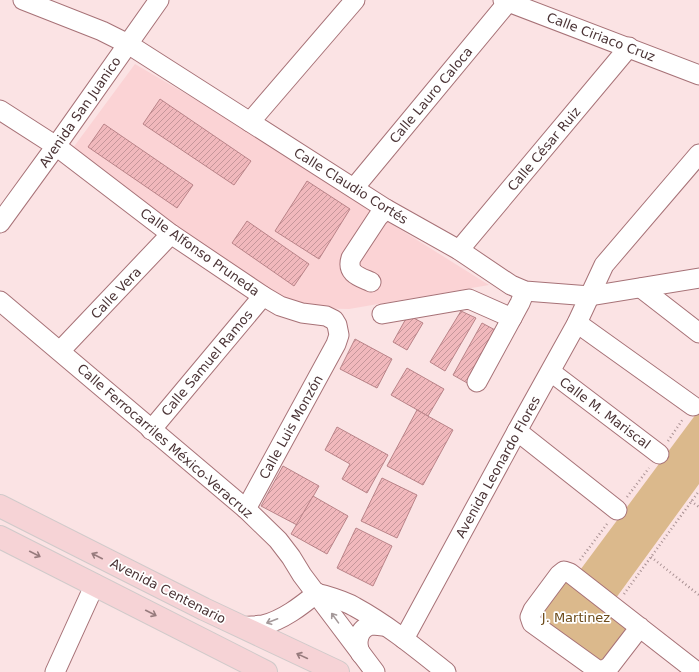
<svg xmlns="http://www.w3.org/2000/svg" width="699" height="672" font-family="'DejaVu Sans',sans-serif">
<defs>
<pattern id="building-hatch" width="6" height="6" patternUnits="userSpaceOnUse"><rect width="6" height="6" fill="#f1b8bc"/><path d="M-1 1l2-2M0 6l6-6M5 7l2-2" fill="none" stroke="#c5969a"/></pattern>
</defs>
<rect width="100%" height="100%" fill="#fbe3e4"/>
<path fill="#fbd3d5" d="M135 64 251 132 350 198 489 285 349 309 306 308 265 292 67 156Z"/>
<path fill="#dbb98c" d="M699 410V484L608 609 635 632 601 672 530 622 567 577 572 581Z"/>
<g fill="url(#building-hatch)" stroke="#b98388">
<path d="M160 99 251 161 234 185 143 124Z"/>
<path d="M104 124 193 185 177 208 88 147Z"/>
<path d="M307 181 350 209 319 259 275 231Z"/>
<path d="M247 221 309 264 294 286 232 243Z"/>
<path d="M461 311 476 318 445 371 430 362Z"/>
<path d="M408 315 423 323 407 350 393 342Z"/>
<path d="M482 323 497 331 469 384 453 375Z"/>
<path d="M355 339 392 359 377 388 340 369Z"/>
<path d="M407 368 444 389 428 416 391 395Z"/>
<path d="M417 410 453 430 423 485 387 466Z"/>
<path d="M337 427 388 455 367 493 342 479 350 464 325 450Z"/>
<path d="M283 466 319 486 297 525 261 506Z"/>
<path d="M382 478 417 495 397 538 361 521Z"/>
<path d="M313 496 348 516 327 554 291 534Z"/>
<path d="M356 528 392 546 373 586 337 568Z"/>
</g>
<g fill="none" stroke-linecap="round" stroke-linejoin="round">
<defs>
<g id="minor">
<path d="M23 0 102 31 128 44 386 209 459 250 511 285 525 291 590 296 699 278"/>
<path d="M503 0 699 75"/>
<path d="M0 110 56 146 171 234 263 296 280 306 302 313 326 316 334 320 337 325 339 335 336 344 246 509"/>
<path d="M250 122 355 0"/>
<path d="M354 188 508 2"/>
<path d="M0 223 56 146 159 0"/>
<path d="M459 250 629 47"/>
<path d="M371 282C360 277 346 274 351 258L378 217 386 209"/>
<path d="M641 288 699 333"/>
<path d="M0 301 246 509 278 540 291 557 302 575 375 672"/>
<path d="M382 314 469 299 512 318"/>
<path d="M577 323 693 406"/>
<path d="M60 351 171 234"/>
<path d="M551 372 659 454"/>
<path d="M477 382 520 303 525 291"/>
<path d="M151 430 263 296"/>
<path d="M517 431 617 510"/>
<path d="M317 593C330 597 343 600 355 607 388 625 417 649 446 672"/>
<path d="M241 627C248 626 256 626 263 625 283 620 301 606 317 593"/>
<path d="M640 627 610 666 603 671 596 669 532 623 530 617 533 610 559 575 564 571 570 573 697 672"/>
<path d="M404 639 517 431 577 323 604 265 699 154"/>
<path d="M361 654C355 643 358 628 372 625 376 625 381 626 385 626"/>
<path d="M55 672 95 584"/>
</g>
<g id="major">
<path d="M0 506 204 609 338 672"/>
<path d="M0 537 266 672"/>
</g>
</defs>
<use href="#minor" stroke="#a77277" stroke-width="21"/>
<use href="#major" stroke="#d0caca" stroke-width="24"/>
<g stroke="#a99193" stroke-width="2.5" stroke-dasharray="1 3" stroke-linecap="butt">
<path d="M668 441 683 419"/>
<path d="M627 497 649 468"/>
<path d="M691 501 699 507"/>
<path d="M651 557 699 595"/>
<path d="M580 560 607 524"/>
<path d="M624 594 699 491"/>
</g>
<use href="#minor" stroke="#fff" stroke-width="19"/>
<use href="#major" stroke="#f6d3d6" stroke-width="22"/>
</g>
<defs><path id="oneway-shaft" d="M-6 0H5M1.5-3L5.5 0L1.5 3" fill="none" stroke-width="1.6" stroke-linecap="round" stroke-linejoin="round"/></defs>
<g stroke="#977b7d">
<use href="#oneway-shaft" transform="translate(35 554) rotate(27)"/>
<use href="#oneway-shaft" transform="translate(97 556) rotate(-153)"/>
<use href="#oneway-shaft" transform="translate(151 613) rotate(27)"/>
<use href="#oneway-shaft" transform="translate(302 656) rotate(-155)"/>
</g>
<g stroke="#a4999a">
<use href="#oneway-shaft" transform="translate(335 618) rotate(-126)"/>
<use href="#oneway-shaft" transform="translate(272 621) rotate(159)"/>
</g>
<g text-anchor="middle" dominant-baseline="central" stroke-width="3.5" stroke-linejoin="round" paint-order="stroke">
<g font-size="13" fill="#4a3335" stroke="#fff">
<text transform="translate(601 37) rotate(21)">Calle Ciriaco Cruz</text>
<text transform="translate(431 95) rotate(-50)">Calle Lauro Caloca</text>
<text transform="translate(80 112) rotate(-55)">Avenida San Juanico</text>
<text transform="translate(544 149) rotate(-50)">Calle César Ruiz</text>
<text transform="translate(351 186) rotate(32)">Calle Claudio Cortés</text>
<text transform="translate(200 252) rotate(35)">Calle Alfonso Pruneda</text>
<text transform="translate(116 293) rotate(-46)">Calle Vera</text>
<text transform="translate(207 363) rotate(-50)">Calle Samuel Ramos</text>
<text transform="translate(605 413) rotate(37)">Calle M. Mariscal</text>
<text transform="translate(291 427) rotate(-61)">Calle Luis Monzón</text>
<text transform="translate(165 441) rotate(41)">Calle Ferrocarriles México-Veracruz</text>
<text transform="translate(498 467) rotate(-61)">Avenida Leonardo Flores</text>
<text transform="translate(168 591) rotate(27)">Avenida Centenario</text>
</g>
<g font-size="13" fill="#6c4b1a" stroke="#fff">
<text x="576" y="617">J. Martinez</text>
</g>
</g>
</svg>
